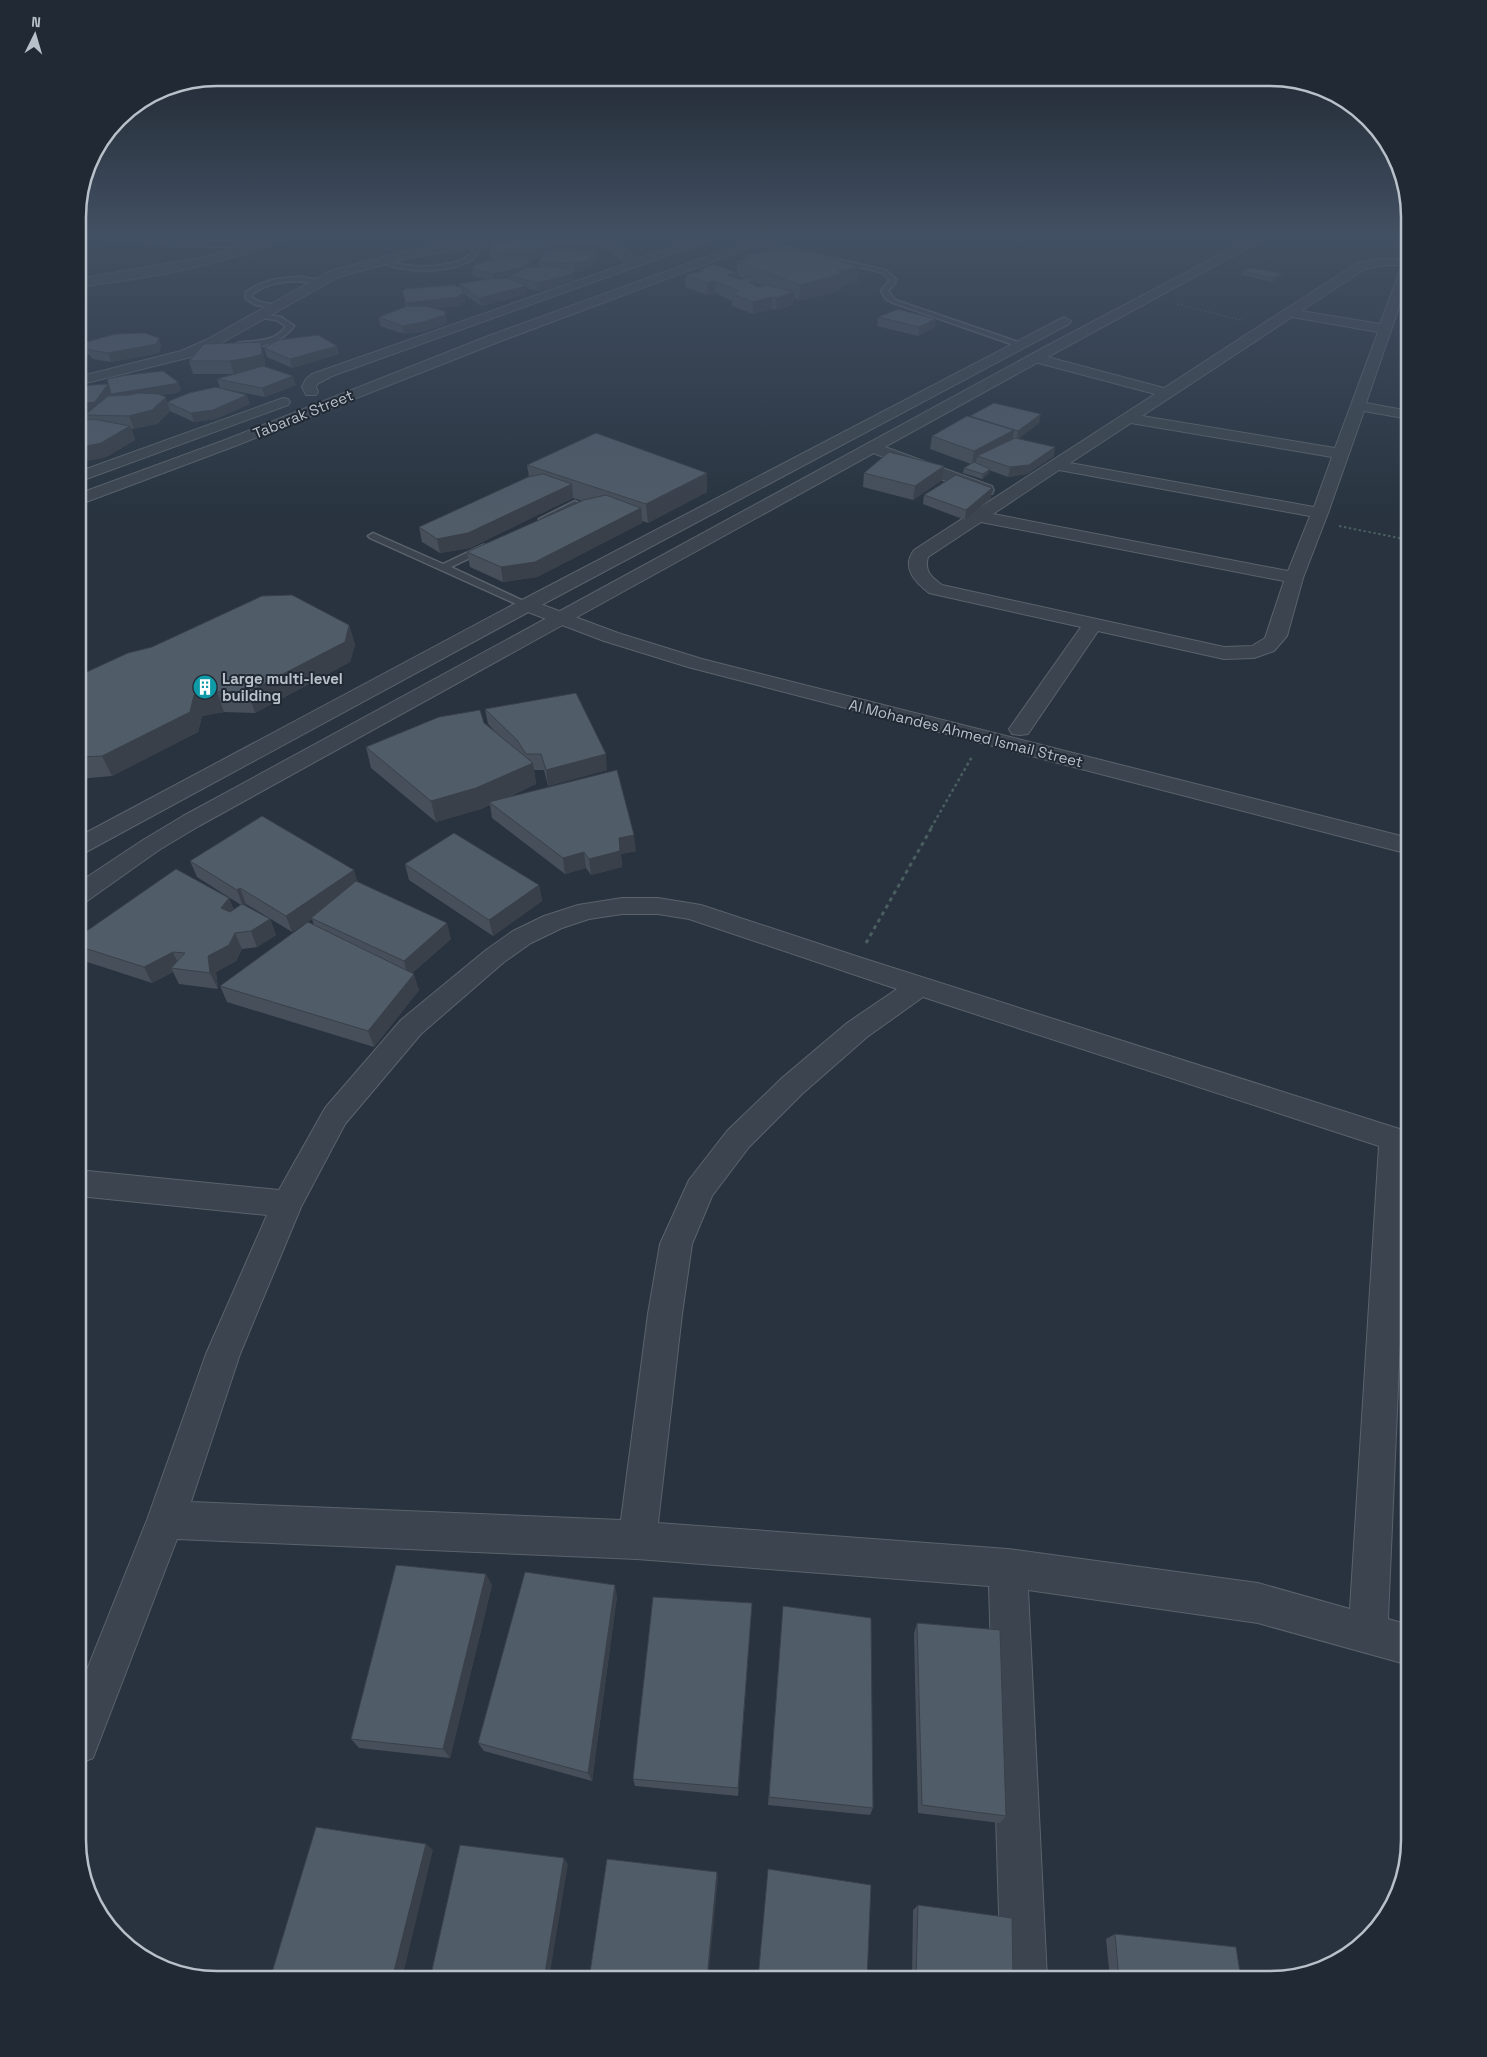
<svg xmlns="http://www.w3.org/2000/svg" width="1487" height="2057" font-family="'Space Grotesk',sans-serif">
<rect width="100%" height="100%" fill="#28333f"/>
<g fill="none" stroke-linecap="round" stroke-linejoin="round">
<defs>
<g id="service">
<path d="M444 234H452L438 245 443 249 438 250 432 245 435 240Z"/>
<path d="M758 241 885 270 896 279 895 283 888 291 895 300 1024 344 1017 346 891 302 886 299 881 291 890 280 881 272 756 244V242Z"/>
<path d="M469 243H473L480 249C470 276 399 275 379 260L382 258C389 260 396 264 404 265 420 268 466 267 474 249L469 245Z"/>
<path d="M302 277 324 281 321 283C297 280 272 279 252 294V298L260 302 276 305V307L274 308 256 305 246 299V292C263 280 281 277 302 277Z"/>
<path d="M257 314 281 317 294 326C282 343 258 350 237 347V343C255 340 275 343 286 326L276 320 255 317V315Z"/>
<path d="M575 501 580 504 578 506 547 521 544 522 539 519Z"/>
<path d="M373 533 443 564 483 545H489V549L451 567 532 605 531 607H523L370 538 368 536Z"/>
</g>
<g id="minor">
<path d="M80 234C131 234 182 241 233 241L239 244 233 247H189L85 237Z"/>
<path d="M274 234H290C282 242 266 246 255 250 198 270 138 279 78 287V279L207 257Z"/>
<path d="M509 234H538L533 237 408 258 338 277 216 346 191 357 78 385V377L181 351 206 340 330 271 408 251Z"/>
<path d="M588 234H601L638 259 710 234H727L332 376 317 384 316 387 318 392 316 395H306L302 387 306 379 312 374 628 263Z"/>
<path d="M1379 259H1409V278L1366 403 1409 411V419L1364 411 1328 513 1303 578 1287 636 1274 651 1254 658 1224 659 1098 631 1028 734 1020 735 1012 734 1009 729 1081 627 929 593C915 582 901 568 914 550L1155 394 1031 361 1029 358 1031 355 1036 354 1164 388 1357 263ZM1385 265H1402L1380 324 1301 311 1365 269ZM1292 317 1378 332 1335 448 1142 416ZM1131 423 1332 457 1314 507 1070 463ZM1059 470 1310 516 1288 571 993 514ZM981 522 1284 581 1265 638 1252 646 1224 647 942 585C931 577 924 571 928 557Z"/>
<path d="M874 443 992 486 994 490 992 494H980L868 451 866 448 868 445Z"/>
<path d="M527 599 618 633 702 659 1409 838V854L688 667 604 641 520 609 518 605 520 601Z"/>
<path d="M622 898H658L701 905 862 958 1409 1132 1388 1619 1409 1625V1665L1258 1623 1028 1590 1047 1979H1001L989 1586 637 1559 177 1539 93 1758 78 1764V1692L147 1520 206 1354 267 1215 78 1196V1170L279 1190 325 1108 401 1020 486 950 513 931 544 916 578 905ZM622 914H658L689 919 897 989 847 1023 782 1078 727 1131 689 1180 660 1244 648 1314 621 1520 191 1502 240 1354 301 1207 345 1124 421 1034 504 962 531 943 562 928 589 919ZM923 997 1379 1146 1350 1609 1258 1583 1008 1549 658 1523 682 1314 692 1244 712 1196 749 1147 802 1094 867 1037Z"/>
</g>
<g id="tertiary">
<path d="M769 234H786L501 341 235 446 78 505V494L225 440 491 335Z"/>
<path d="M1259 234H1273L1053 354 199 826 159 850 87 901 78 903V883L143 840 183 816 1043 348Z"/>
<path d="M1064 317 1071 321 1069 324 534 609 86 852 78 855V837L520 601Z"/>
<path d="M283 398 288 399 290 402 288 405 78 482V472Z"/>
</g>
</defs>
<use href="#service" stroke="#5a636c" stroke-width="3"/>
<use href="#minor" stroke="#5a636c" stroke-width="2"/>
<use href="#tertiary" stroke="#5a636c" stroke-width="2"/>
<path stroke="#4a5d5f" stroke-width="1" stroke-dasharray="2 2" stroke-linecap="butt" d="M1177 304 1241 320"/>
<path stroke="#4a5d5f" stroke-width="2" stroke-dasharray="2.5 2.5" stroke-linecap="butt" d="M1339 526 1409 540"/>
<path stroke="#4a5d5f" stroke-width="2.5" stroke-dasharray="3 3" stroke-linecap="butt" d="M931 828 973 755"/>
<path stroke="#4a5d5f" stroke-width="3" stroke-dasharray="4 4" stroke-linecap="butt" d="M866 943 932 827"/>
<use href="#service" fill="#3c454f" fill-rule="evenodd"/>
<use href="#minor" fill="#3c454f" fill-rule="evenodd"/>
<use href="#tertiary" fill="#3c454f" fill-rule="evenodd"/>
</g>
<g fill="#464f5a" fill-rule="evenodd">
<path d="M543 236 597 242V250L582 251 597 260 588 269 572 272 573 282 538 291 527 288V294L481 306 464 294 465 303H460L461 306 436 308 445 311 447 324 426 331 404 334 380 326 379 317 406 307 402 291 460 287 459 284 486 279 473 276 472 268 491 260H490L489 252 544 240ZM545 244 550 251 545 252ZM541 257 538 262V267H533L532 261 528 260Z"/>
<path d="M744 256 858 282 841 286V290L835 292 799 301 794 298 793 305 776 310 772 309 753 314 732 306V301L716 293 707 295 685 287V275L699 272V270L737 272V261L744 259ZM738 276 744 279 742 280 738 278ZM756 283 762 286 758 287 756 286Z"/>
<path d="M1242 271 1281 277 1272 282 1241 275Z"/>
<path d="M878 317 935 327 918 336 877 326Z"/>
<path d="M159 338 161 346 159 353 111 362 93 359 86 352 83 343Z"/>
<path d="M337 346 339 354 292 368 267 357 264 348Z"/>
<path d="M264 355 265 367 296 385 265 397 225 389 250 404 216 419 194 422 170 411 157 424 131 429 135 440 106 457 81 462 78 461V422L87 420 86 417 78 418 108 384 178 382 181 390 177 393 161 395 166 397 167 402 220 388 217 379 235 374H193L189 361Z"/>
<path d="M970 416 1039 423 1019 438 1054 456 1027 474 1008 477 989 470V473L982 479 963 473 964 468 971 464 930 449 932 436Z"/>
<path d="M527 465 707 473V492L648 523 642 521V523L537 577 503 582 470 567 467 552 582 501 573 498 470 548 440 553 422 542 419 527 529 477Z"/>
<path d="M864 473 942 480 913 500 863 487Z"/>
<path d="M924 495 991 498 965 520 923 504Z"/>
<path d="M349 625 355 645 350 662 255 713 224 712 202 716 198 732 112 776 78 779V676L152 647Z"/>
<path d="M485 709 607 770 548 786 544 770H534L536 784 504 799 636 851 621 854 622 867 591 875 586 868 565 874 492 818 490 805 481 809 436 822 371 768 366 747 484 723 495 731 488 724Z"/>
<path d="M190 861 358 882 451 939 412 973 419 990 374 1047 227 1002 220 986 314 925 312 919 292 932 246 904 245 905 270 919 276 935 257 947 242 949 236 961 216 972 218 989 179 984 173 972 152 983 78 959V937L229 898 234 910 241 905 197 877Z"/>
<path d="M405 864 539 885 542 901 493 936 409 880Z"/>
<path d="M492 1585 450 1758 359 1748 351 1739Z"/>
<path d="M617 1596 592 1781 484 1751 478 1743Z"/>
<path d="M752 1603 738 1796 635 1786 633 1779Z"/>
<path d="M783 1606 873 1808 870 1815 768 1805Z"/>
<path d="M917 1623 1006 1816 1000 1823 918 1813 914 1634Z"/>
<path d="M918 1905 1013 1979H912L913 1910Z"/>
<path d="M1115 1934 1241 1979H1110L1106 1939Z"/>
</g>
<g fill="#39404a">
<path d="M544 240 545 256 528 260 527 252Z"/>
<path d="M597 242V250L552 254V246Z"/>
<path d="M596 252 597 260 588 269 575 272 574 264Z"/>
<path d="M532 261 533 269 510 276V278L495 282 493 274Z"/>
<path d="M859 267 858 282 841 286V290L835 292 799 301 800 285 838 271Z"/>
<path d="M572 271 573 282 538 291 537 283Z"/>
<path d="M738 273V284L728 275Z"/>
<path d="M1282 273 1281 277 1272 282 1273 278Z"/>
<path d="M715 281 716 293 707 295V283Z"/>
<path d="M756 281V292L749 282Z"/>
<path d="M527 286V294L481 306 479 298Z"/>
<path d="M794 292 793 305 776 310V298Z"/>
<path d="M464 294 465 303H460L461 306 408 311 406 303Z"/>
<path d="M772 297V309L753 314V302Z"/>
<path d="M445 311 447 324 426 331 404 334 402 326Z"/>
<path d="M936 319 935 327 918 336 919 327Z"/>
<path d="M159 338 161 346 159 353 111 362 108 353Z"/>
<path d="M261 342 264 355 265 366 234 374 230 361Z"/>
<path d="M337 346 339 354 292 368 290 359Z"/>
<path d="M293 376 296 385 265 397 262 388Z"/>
<path d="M178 382 181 390 177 393 114 403 85 415 86 417 78 418V404L108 384Z"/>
<path d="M247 395 250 404 216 419 194 422 191 413Z"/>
<path d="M166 397 170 411 157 424 134 429 129 416Z"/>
<path d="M1041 414 1039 423 1017 440 1018 431Z"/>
<path d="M130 426 135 440 106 457 81 462 78 453V448Z"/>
<path d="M1014 430 1012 444 977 456 976 462 972 464 974 451Z"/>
<path d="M1055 447 1054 456 1027 474 1008 477 1010 467Z"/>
<path d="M944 466 942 480 913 500 915 486Z"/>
<path d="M990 469 989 473 982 479 983 474Z"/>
<path d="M707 473V492L648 523 646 504Z"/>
<path d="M572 484 573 498 470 548 440 553 437 539Z"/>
<path d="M992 488 991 498 965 520 966 510Z"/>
<path d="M641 508 642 523 537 577 503 582 501 567Z"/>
<path d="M349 625 355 645 350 662 255 713 248 692Z"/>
<path d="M217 692 224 712 202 716 198 732 112 776 102 756 194 695Z"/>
<path d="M606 754 607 770 548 786 546 770Z"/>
<path d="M533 763 536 784 492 804 489 802 490 805 481 809 436 822 431 801Z"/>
<path d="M634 835 636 851 621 854 622 867 591 875 589 859 619 838Z"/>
<path d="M584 852 586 868 565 874 563 858Z"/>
<path d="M354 870 359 886 311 918 312 919 292 932 286 916Z"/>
<path d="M539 885 542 901 493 936 489 920Z"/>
<path d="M240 888 246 904 243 906 237 890Z"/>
<path d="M229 898 235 914 228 924 221 908Z"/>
<path d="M270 919 276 935 257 947 251 931Z"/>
<path d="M447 923 451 939 408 977 404 961Z"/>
<path d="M235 933 242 949 236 961 216 972 218 989 210 973 208 956Z"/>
<path d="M173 952 180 968H171L173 972 152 983 144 967Z"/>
<path d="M414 974 419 990 374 1047 368 1031Z"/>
<path d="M486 1574 492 1585 450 1758 443 1749Z"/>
<path d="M615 1585 617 1596 592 1781 588 1773Z"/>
<path d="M752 1603 751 1614 738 1796V1788Z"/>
<path d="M426 1844 433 1850 402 1979H392Z"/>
<path d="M564 1858 568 1864 549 1979H544Z"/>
<path d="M717 1872 718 1878 708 1979H707Z"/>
</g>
<g fill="#515c69" stroke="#39404a">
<path d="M555 234H590L597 242 552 246 543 236Z"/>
<path d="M544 240V249L527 252H489L493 242Z"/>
<path d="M776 249 785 251H812L859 267 838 271 842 274 800 285 737 261 749 258 744 256Z"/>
<path d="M565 250 596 252 587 261 574 264 538 262 545 251Z"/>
<path d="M506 256H516L532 261 520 268 493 274 472 268 476 264Z"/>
<path d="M714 264 738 273 728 275 742 280 747 277 756 281 749 282 758 287 767 285 794 292 776 298 772 297 753 302 732 294 738 291 715 281 707 283 685 275 704 271 699 270Z"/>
<path d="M551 266 572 271V274L537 283 510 276 525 268Z"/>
<path d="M1250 268 1282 273 1273 278 1242 271Z"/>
<path d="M507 278 527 286 479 298 459 284 488 279Z"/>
<path d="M452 285 462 288 464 294 459 295 460 297 406 303 402 291 405 289Z"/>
<path d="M407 306H426L445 311V315L424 322 402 326 379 317Z"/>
<path d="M898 309 936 319 919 327 878 317Z"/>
<path d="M145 333 159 338 156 344 108 353 90 350 83 343 115 334Z"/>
<path d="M318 335 337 346 290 359 264 348 278 340Z"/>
<path d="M261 342 262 354 252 357 230 361H189L204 344Z"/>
<path d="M263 366 293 376 262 388 217 379Z"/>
<path d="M163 371 178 382 174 384 111 394 107 379 127 375Z"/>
<path d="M108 384 95 402 78 404V386Z"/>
<path d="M216 387 247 395 213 410 191 413 167 402 189 393Z"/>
<path d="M138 393 158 394 166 397 152 410 129 416 85 415 108 396 129 395Z"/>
<path d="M994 403 1041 414 1018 431 970 416Z"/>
<path d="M967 416 1014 430 974 451 932 436Z"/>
<path d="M93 419 130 426 101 443 78 448V422Z"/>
<path d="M596 433 707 473 646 504 527 465Z"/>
<path d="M1015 438 1055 447 1029 465 1010 467 977 456Z"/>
<path d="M889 452 944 466 915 486 864 473Z"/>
<path d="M974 462 990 469 983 474 964 468Z"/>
<path d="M543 474 572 484 468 533 437 539 419 527 528 477Z"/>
<path d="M956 475 992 488 966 510 924 495Z"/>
<path d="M606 495 641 508 535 562 501 567 467 552 584 500Z"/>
<path d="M292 595 349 625 345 642 248 692H217L194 695 190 712 102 756 78 757V676L128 653 152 647 262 596Z"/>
<path d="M576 693 606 754 546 770 541 754H526L517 740 485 709Z"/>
<path d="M480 710 484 723 533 763 476 788 431 801 366 747 439 717Z"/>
<path d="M617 770 634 835 619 838 620 851 589 859 584 852 563 858 489 802Z"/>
<path d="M262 816 354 870 286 916 240 888 237 890 190 861Z"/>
<path d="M454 833 539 885 489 920 405 864Z"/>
<path d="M176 869 229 898 221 908 230 912 242 904 270 919 251 931 235 933 229 945 208 956 210 973 171 968 185 953 173 952 144 967 78 946V937Z"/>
<path d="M356 881 447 923 404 961 311 918Z"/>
<path d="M308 922 414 974 368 1031 220 986Z"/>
<path d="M396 1565 486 1574 443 1749 351 1739Z"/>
<path d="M525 1572 615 1585 588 1773 478 1743Z"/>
<path d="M653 1597 752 1603 738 1788 633 1779Z"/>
<path d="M783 1606 871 1618 873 1808 769 1797Z"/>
<path d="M917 1623 1000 1630 1006 1816 922 1805Z"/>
<path d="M316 1827 426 1844 392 1979H270Z"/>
<path d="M460 1845 564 1858 544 1979H430Z"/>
<path d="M607 1859 717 1872 707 1979H589Z"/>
<path d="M768 1869 871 1885 867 1979H758Z"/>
<path d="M918 1905 1012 1918 1013 1979H916Z"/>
<path d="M1115 1934 1236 1947 1241 1979H1119Z"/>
</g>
<linearGradient id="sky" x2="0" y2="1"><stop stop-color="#161c23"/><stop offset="0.45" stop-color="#425063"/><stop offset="1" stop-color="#425063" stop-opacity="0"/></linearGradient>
<rect width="1487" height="522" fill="url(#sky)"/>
<defs>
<symbol id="building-disc" viewBox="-11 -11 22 22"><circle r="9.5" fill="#0f9aa8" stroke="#212a34"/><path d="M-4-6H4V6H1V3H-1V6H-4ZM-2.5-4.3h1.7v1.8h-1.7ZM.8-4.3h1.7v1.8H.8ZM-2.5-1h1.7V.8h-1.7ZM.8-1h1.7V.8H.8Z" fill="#fff"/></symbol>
</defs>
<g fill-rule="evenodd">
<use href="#building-disc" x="191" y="673" width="28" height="28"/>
</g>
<g text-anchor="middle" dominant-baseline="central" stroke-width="4" stroke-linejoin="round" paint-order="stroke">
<g font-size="15" fill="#b8c0c9" stroke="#212a34">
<text transform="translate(303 414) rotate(-22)">Tabarak Street</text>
<text transform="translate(966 733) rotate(14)">Al Mohandes Ahmed Ismail Street</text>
</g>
<g font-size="15" font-weight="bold" fill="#b8c0c9" stroke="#212a34" text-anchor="start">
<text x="222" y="678">Large multi-level<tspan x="222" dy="17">building</tspan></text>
</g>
</g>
<path d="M0 0H1487V2057H0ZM217 86H1270A131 131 0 0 1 1401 217V1840A131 131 0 0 1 1270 1971H217A131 131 0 0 1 86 1840V217A131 131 0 0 1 217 86Z" fill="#212a34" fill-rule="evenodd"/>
<path fill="none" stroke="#b8c0c9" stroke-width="2.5" d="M217 86H1270A131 131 0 0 1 1401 217V1840A131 131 0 0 1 1270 1971H217A131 131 0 0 1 86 1840V217A131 131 0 0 1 217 86Z"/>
<g transform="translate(35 35) rotate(5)" stroke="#212a34" stroke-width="4" paint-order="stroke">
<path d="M0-4L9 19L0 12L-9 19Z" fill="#b8c0c9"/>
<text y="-8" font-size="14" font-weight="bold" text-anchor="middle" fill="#b8c0c9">N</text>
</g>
</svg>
